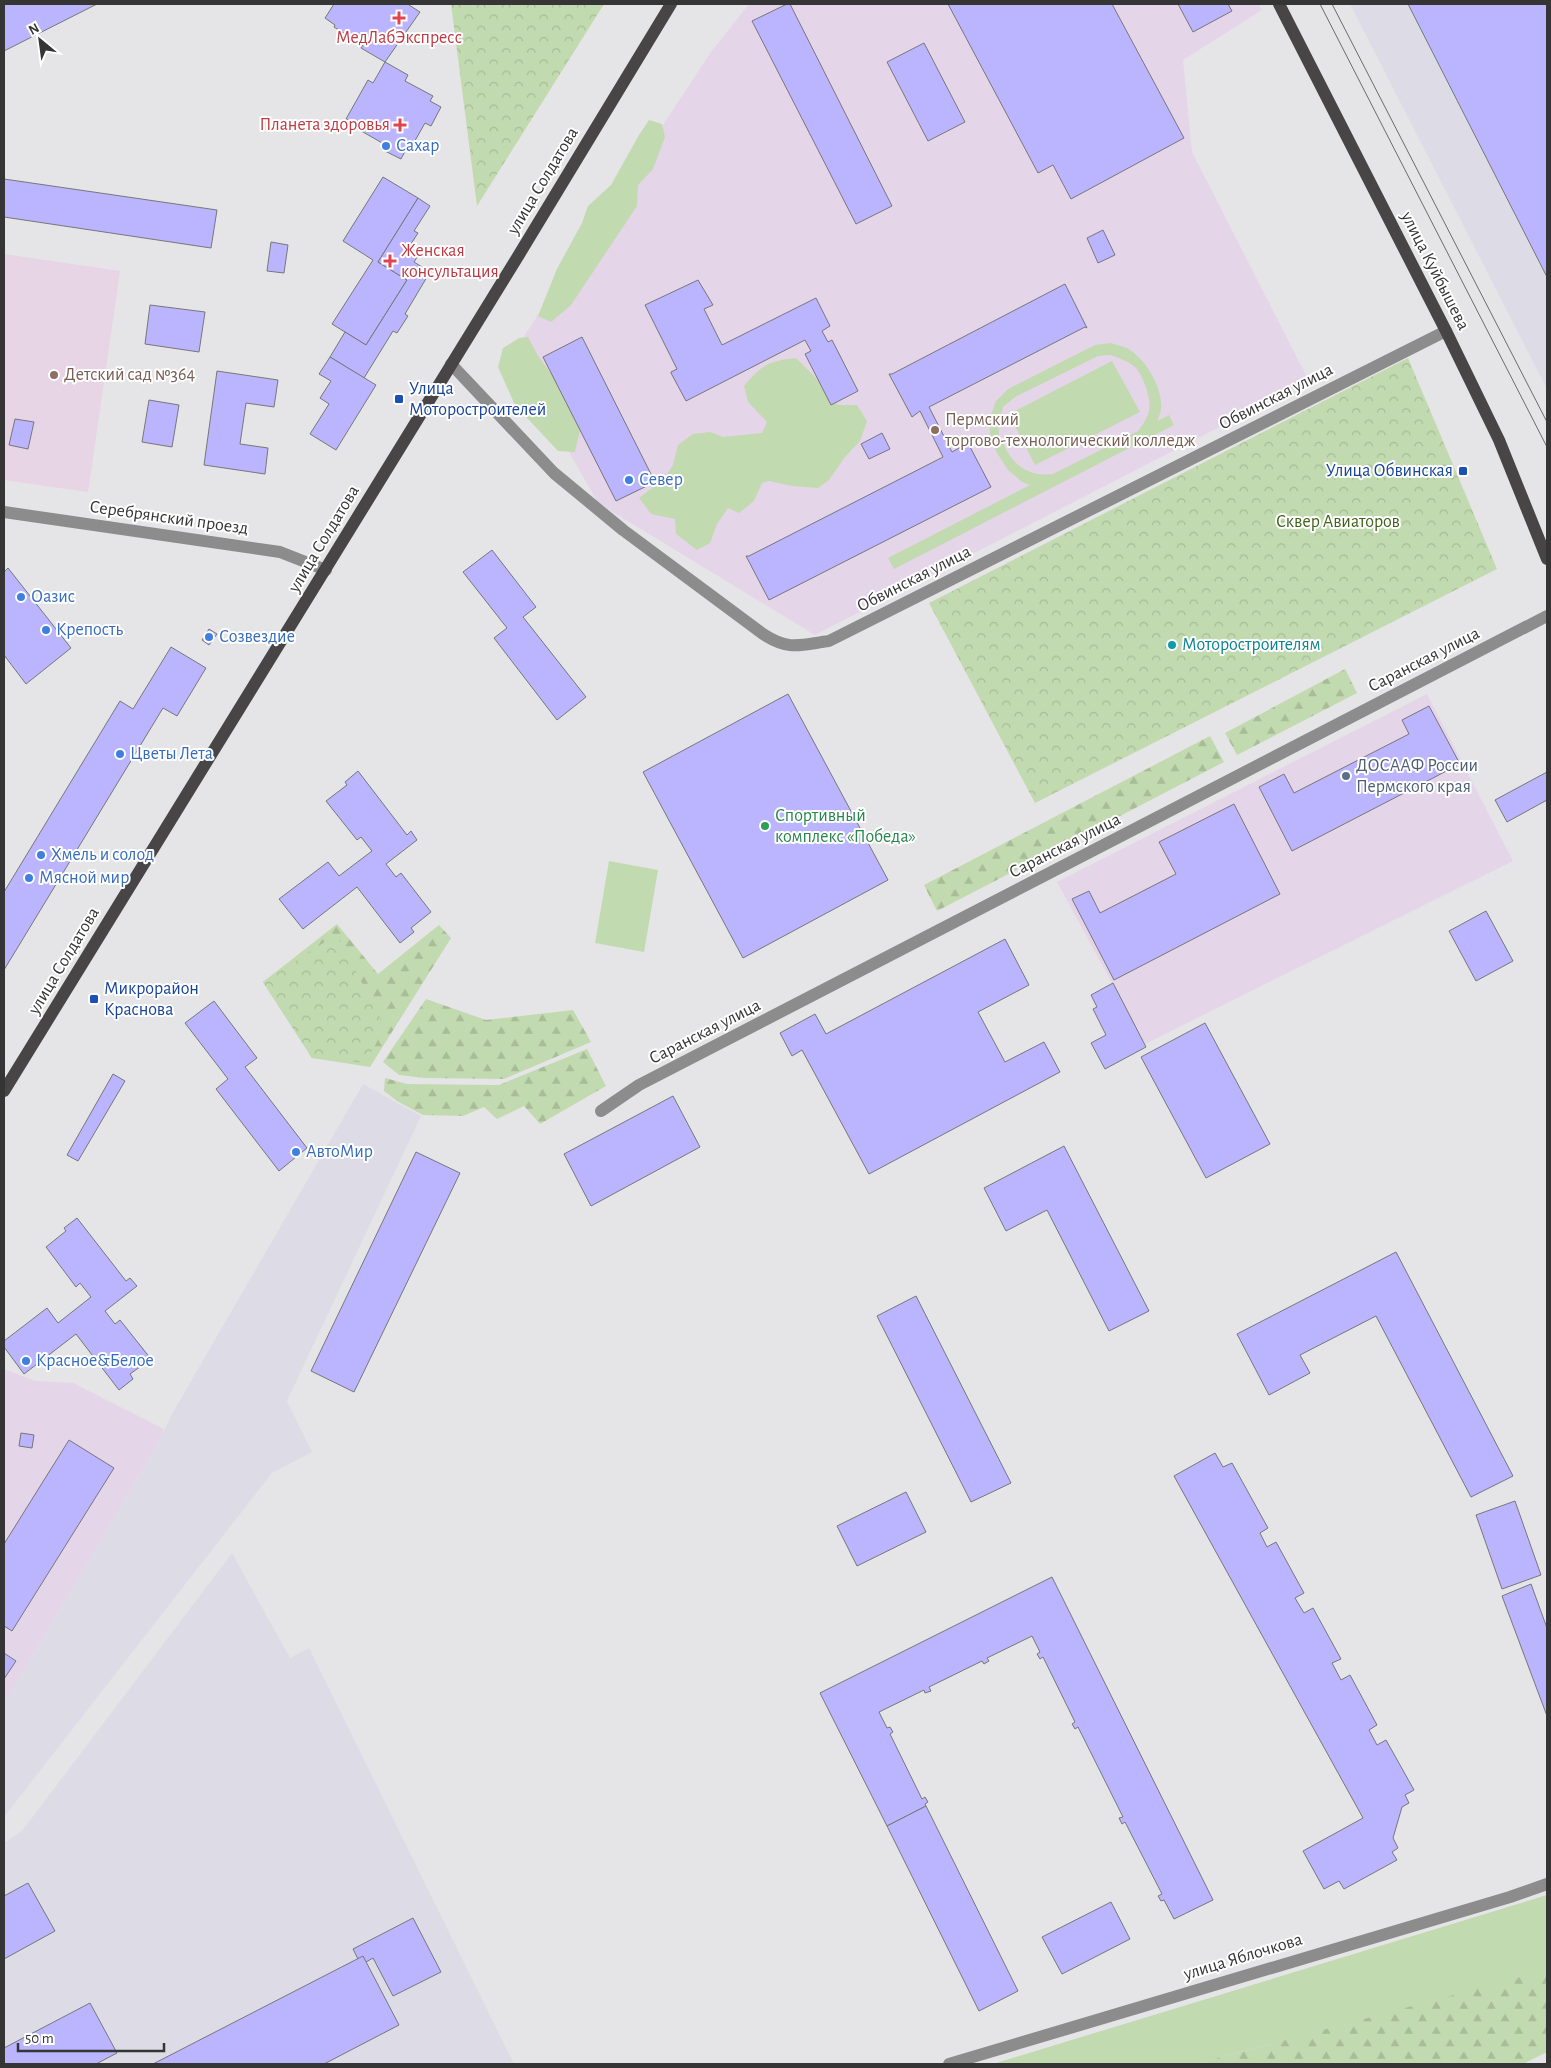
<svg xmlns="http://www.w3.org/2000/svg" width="1551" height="2068" font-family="'Alegreya Sans',sans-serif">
<defs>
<pattern id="forest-firs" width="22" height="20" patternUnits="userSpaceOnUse" patternTransform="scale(1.25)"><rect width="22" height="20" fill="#c2daaf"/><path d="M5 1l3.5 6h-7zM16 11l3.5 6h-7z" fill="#a7bc97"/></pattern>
<pattern id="park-crowns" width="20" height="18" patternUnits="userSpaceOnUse" patternTransform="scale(1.25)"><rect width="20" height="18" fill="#c2daaf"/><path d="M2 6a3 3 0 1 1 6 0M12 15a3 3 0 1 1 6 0" fill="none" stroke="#a7bc97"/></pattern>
</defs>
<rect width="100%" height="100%" fill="#e5e5e7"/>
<g fill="#e5d5e8">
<path d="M749 4H1258L1262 10 1183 60 1192 152 1309 381 815 635 598 503 513 353 711 52Z"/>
<path d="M1427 694 1513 861 1145 1044 1057 882Z"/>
<path d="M4 1369 35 1381 73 1383 164 1429 157 1445 4 1704Z"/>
</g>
<g fill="#dddce6">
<path d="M1350 4H1547V389Z"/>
<path d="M363 1084 421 1116 287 1401 312 1452 272 1473 4 1817V1704L157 1445 172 1414Z"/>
<path d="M232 1553 290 1658 309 1648 514 2064H4V1843L22 1831Z"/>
</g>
<path fill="#e7d4e5" d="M4 254 120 271 88 492 4 480Z"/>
<g fill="#c2daaf" fill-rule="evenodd">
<path d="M649 120 662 124 665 137 653 169 638 185 637 206 571 305 551 322 538 316 557 269 582 223 588 206 611 185 639 135Z"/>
<path d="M528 337 538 356 560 386 580 430 575 452 558 451 515 405 498 367 503 348 519 338Z"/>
<path d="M1111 343C1116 345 1122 346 1127 348 1146 359 1163 388 1161 409 1161 413 1158 417 1158 421L1169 415 1174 425 894 569 888 558 1030 485 1022 482 1008 470 997 453 990 435V418L996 401 1008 389 1095 345ZM1110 355C1119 358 1128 361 1135 367 1143 375 1152 400 1149 411 1147 418 1143 425 1138 431L1053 474C1030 477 1013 466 1004 445 1002 442 999 438 999 434 998 426 1001 415 1003 407L1015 397 1098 356Z"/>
<path d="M796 358 816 378 827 396 838 405H857L867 421 860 441 845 457 829 480 818 488 792 486 769 481 762 483 754 501 739 513 728 508 717 524 710 543 697 550 676 534 675 519 651 514 639 498 664 479 673 465 678 445 693 434 710 432 723 437 762 433 767 422 748 402 744 386C762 365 768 361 796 358Z"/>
<path d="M1112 361 1140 412 1035 465 1009 414Z"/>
<path d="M609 861 658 870 644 952 595 943Z"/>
<path d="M1547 1895V1970L1543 1972 1196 2064H993Z"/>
</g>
<g fill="url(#forest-firs)">
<path d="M1345 669 1357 693 1237 755 1225 733Z"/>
<path d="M1210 736 1224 762 937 911 924 885Z"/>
<path d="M337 924 378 974 439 925 451 938 370 1067 312 1058 263 982Z"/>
<path d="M426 999 486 1020 573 1010 591 1042 504 1079 425 1078 399 1075 383 1062Z"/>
<path d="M587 1049 606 1086 540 1124 524 1106 497 1119 484 1107 463 1116 423 1115 397 1101 384 1091 385 1078 407 1084 499 1085Z"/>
<path d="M1547 1970V2052L1523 2064H1196Z"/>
</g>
<g fill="url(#park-crowns)">
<path d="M451 4H604L477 206Z"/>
<path d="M1408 358 1497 569 1035 803 929 603Z"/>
<path d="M337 934 385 1028 365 1063 312 1058 263 982Z"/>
</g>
<g fill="#bbb4ff" stroke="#777779">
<path d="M7 4H97L4 51V5Z"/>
<path d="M334 4H410L409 5 420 12 385 62 361 48 363 45 334 27 335 25 325 18Z"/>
<path d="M787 4H790L892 206 856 224 752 21Z"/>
<path d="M948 4H1112L1184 138 1071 199 1053 165 1038 173Z"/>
<path d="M1178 4H1228L1232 11 1193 32Z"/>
<path d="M1408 4H1547V277Z"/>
<path d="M924 43 965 122 928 141 887 62Z"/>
<path d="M385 62 408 75 405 81 433 96 430 101 441 107 431 126 425 123 412 146 409 144 401 159 381 149 384 144 356 128 357 125 346 119 368 80 373 83Z"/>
<path d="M383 177 418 198 378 262 407 280 366 345 332 324 373 260 343 241Z"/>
<path d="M4 179 217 210 211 248 4 217Z"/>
<path d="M418 198 430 206 414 231 418 233 409 247 419 254 414 262 430 272 405 314 408 316 397 333 393 331 364 378 330 357 345 332 366 345 407 280 378 262Z"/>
<path d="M1103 230 1115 255 1098 263 1087 238Z"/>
<path d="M271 242 288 245 284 273 267 271Z"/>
<path d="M698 280 713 305 704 309 722 345 816 298 830 326 822 331 828 342 832 340 858 391 831 405 805 354 811 351 805 340 686 401 671 373V372L677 369 645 305Z"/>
<path d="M1065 284 1087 328 1085 327 929 407 952 452 968 443 991 487 769 600 746 556H749L943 457 920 411 912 417 889 374H892Z"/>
<path d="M150 305 205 312 199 352 145 344Z"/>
<path d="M582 337 655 482 616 501 543 357Z"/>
<path d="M330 357 376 385 336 450 310 434 329 404 320 398 331 381 319 374Z"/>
<path d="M217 371 278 380 274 407 246 403 240 444 268 448 265 474 204 465Z"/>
<path d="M149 400 179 405 172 447 142 442Z"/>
<path d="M15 419 34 422 28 449 9 445Z"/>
<path d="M882 433 890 449 869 459 861 444Z"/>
<path d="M492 550 536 607 523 617 586 697 557 720 494 638 507 628 463 572Z"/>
<path d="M8 568 71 648 26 684 4 655V572Z"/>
<path d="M209 629 217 634 209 645 202 640Z"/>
<path d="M171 647 206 668 177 716 163 708 4 970V892L120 701 133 709Z"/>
<path d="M788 694 888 880 743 958 643 772Z"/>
<path d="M1429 706 1460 764 1292 851 1259 787 1284 774 1294 793 1409 734 1402 720Z"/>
<path d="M358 771 407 835 411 831 417 840 386 864 396 877 401 873 431 912 411 928 414 932 400 943 357 887 303 929 279 899 328 862 339 876 372 851 361 837 357 840 326 801 347 785 345 782Z"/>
<path d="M1547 772V800L1507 822 1495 800Z"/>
<path d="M1234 804 1280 894 1114 980 1072 899 1089 891 1100 913 1176 874 1159 842Z"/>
<path d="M1486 911 1513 961 1476 981 1449 931Z"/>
<path d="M1005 939 1029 985 978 1012 1005 1062 1044 1042 1060 1072 869 1174 802 1050 792 1056 780 1033 815 1014 826 1034Z"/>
<path d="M1113 983 1146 1047 1105 1069 1091 1043 1106 1035 1093 1009 1097 1007 1091 995Z"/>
<path d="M214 1001 257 1058 245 1067 307 1148 279 1171 216 1089 228 1079 185 1023Z"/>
<path d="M1205 1023 1270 1144 1206 1178 1141 1057Z"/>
<path d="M113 1074 125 1081 78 1161 67 1155Z"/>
<path d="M673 1096 700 1147 591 1206 564 1154Z"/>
<path d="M1064 1146 1149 1311 1109 1331 1047 1210 1006 1231 984 1188Z"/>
<path d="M416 1152 460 1173 354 1392 311 1371Z"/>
<path d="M77 1218 126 1281 130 1278 137 1286 105 1311 115 1324 120 1320 151 1359 130 1374 133 1379 119 1390 76 1334 24 1374 4 1347V1341L47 1308 58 1323 91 1297 80 1283 76 1287 46 1247 66 1231 64 1228Z"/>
<path d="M1396 1252 1513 1476 1471 1497 1376 1316 1300 1355 1310 1373 1269 1395 1237 1334Z"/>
<path d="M916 1296 1011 1483 971 1502 877 1316Z"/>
<path d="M21 1433 34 1435 32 1448 19 1446Z"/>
<path d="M69 1440 114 1468 12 1631 4 1626V1544Z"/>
<path d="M1215 1453 1223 1467 1232 1463 1268 1528 1260 1533 1267 1547 1276 1542 1304 1593 1295 1598 1304 1613 1313 1608 1341 1659 1332 1663 1341 1680 1350 1675 1377 1725 1369 1730 1377 1745 1386 1740 1414 1790 1405 1795 1409 1803 1402 1807 1393 1838 1398 1848 1392 1852 1397 1860 1344 1889 1339 1881 1324 1889 1303 1851 1363 1818 1174 1476Z"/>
<path d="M906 1492 926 1532 857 1566 837 1526Z"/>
<path d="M1515 1501 1541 1575 1502 1589 1476 1515Z"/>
<path d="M1052 1577 1213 1900 1174 1919 1164 1900 1161 1901 1158 1896 1162 1894 1125 1822 1122 1824 1119 1818 1123 1817 1078 1727 1075 1729 1072 1724 1075 1722 1043 1657 1040 1659 1037 1654 1040 1652 1032 1636 987 1658 989 1661 984 1664 982 1661 929 1687 931 1691 925 1693 924 1690 879 1712 887 1728 890 1727 893 1732 890 1734 922 1799 925 1797 928 1802 925 1804 926 1806 887 1826 820 1693Z"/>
<path d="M1531 1584 1547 1628V1716L1502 1596Z"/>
<path d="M4 1653 16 1661 4 1679Z"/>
<path d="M926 1806 1018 1991 979 2011 887 1826Z"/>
<path d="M28 1883 55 1931 4 1959V1896Z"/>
<path d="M1111 1902 1130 1939 1062 1974 1042 1937Z"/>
<path d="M413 1918 441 1972 393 1996 373 1958 361 1965 353 1949Z"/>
<path d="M363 1956 399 2025 324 2064H153Z"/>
<path d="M90 2003 117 2053 96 2064H4V2048Z"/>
</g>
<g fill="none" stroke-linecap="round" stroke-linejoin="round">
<g stroke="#8d8c8c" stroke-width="12">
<path d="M451 364 554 473 623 530 763 634C789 651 800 645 829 641L1446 331"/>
<path d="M4 512 280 552 326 570"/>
<path d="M601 1111 639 1085 1547 616"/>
<path d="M949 2064 1510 1897 1547 1884"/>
</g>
<g stroke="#474545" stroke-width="12">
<path d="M1279 4 1446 331 1499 440 1547 559"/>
<path d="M4 1091 520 253 671 4"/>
</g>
<g stroke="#6b6b6c" stroke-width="1">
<path d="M1320 4 1547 447"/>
<path d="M1332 4 1547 422"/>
</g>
</g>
<g fill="#e0444e" stroke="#fff" stroke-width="2">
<path d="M396.5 10.5h5v5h5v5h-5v5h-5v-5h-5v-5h5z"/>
<path d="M397.5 117.5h5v5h5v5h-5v5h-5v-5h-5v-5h5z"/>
<path d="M387.5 253.5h5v5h5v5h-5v5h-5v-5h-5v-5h5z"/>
</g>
<g fill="#3f7fe0" stroke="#fff" stroke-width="2">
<circle cx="386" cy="146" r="5"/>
<circle cx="629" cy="480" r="5"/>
<circle cx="21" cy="597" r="5"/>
<circle cx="46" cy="630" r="5"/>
<circle cx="209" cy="637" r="5"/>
<circle cx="120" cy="754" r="5"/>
<circle cx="41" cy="855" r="5"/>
<circle cx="29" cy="878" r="5"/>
<circle cx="296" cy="1152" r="5"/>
<circle cx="26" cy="1361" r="5"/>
</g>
<g fill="#8d6e63" stroke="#fff" stroke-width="2">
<circle cx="54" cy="375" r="5"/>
<circle cx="935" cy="430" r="5"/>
</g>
<g fill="#1a4fb4" stroke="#fff" stroke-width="2">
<rect x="394" y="394" width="10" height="10" rx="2.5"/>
<rect x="1458" y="466" width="10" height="10" rx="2.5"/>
<rect x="89" y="994" width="10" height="10" rx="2.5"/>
</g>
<circle fill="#0f9aa8" stroke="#fff" stroke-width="2" cx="1172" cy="645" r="5"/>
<circle fill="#5c6f8a" stroke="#fff" stroke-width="2" cx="1346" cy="776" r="5"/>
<circle fill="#2e9e5b" stroke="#fff" stroke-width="2" cx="765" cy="826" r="5"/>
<g text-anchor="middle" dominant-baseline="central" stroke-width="4" stroke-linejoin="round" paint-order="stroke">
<g font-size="18" fill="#be3a42" stroke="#fff">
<text x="399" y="38">МедЛабЭкспресс</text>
<text x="390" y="125" text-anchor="end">Планета здоровья</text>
<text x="401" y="251" text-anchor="start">Женская<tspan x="401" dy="21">консультация</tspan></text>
</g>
<g font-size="18" fill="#366cbe" stroke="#fff" text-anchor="start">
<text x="396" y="146">Сахар</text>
<text x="639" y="480">Север</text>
<text x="31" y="597">Оазис</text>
<text x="56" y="630">Крепость</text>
<text x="219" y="637">Созвездие</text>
<text x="130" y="754">Цветы Лета</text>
<text x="51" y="855">Хмель и солод</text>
<text x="39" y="878">Мясной мир</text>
<text x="306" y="1152">АвтоМир</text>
<text x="36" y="1361">Красное&amp;Белое</text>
</g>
<g font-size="18" fill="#353536" stroke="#fff">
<text transform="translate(543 181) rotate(-59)">улица Солдатова</text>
<text transform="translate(1435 271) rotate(63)">улица Куйбышева</text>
<text transform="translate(1276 397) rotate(-27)">Обвинская улица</text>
<text transform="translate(169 518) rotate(8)">Серебрянский проезд</text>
<text transform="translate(324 539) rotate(-59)">улица Солдатова</text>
<text transform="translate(914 579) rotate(-27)">Обвинская улица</text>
<text transform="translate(1424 660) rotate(-27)">Саранская улица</text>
<text transform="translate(1065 846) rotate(-27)">Саранская улица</text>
<text transform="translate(64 961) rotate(-59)">улица Солдатова</text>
<text transform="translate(705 1032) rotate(-27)">Саранская улица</text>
<text transform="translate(1243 1957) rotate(-17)">улица Яблочкова</text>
</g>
<g font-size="18" fill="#785e54" stroke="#fff" text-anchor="start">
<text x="64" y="375">Детский сад №364</text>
<text x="945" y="420">Пермский<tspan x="945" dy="21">торгово-технологический колледж</tspan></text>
</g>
<g font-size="18" fill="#164399" stroke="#fff" text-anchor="start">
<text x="409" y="389">Улица<tspan x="409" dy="21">Моторостроителей</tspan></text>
<text x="1453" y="471" text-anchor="end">Улица Обвинская</text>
<text x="104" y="989">Микрорайон<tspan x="104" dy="21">Краснова</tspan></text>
</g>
<g font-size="18" fill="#3f6118" stroke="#fff">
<text x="1338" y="522">Сквер Авиаторов</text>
</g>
<g font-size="18" fill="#0d838f" stroke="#fff" text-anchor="start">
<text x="1182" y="645">Моторостроителям</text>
</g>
<g font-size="18" fill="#4e5e75" stroke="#fff" text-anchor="start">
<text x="1356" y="766">ДОСААФ России<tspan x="1356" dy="21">Пермского края</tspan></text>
</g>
<g font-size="18" fill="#27864d" stroke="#fff" text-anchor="start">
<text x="775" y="816">Спортивный<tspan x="775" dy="21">комплекс «Победа»</tspan></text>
</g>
</g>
<rect width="1551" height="2068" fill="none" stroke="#353536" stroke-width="10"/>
<g transform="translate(40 40) rotate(331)" stroke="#ffffff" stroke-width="4" paint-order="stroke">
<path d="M0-4L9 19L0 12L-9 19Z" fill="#353536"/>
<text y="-8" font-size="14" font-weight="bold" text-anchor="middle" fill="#353536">N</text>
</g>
<path d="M18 2043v8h146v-8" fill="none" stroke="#353536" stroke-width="2.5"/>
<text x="25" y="2043" font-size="15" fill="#353536" stroke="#ffffff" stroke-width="4" paint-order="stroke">50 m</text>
</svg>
